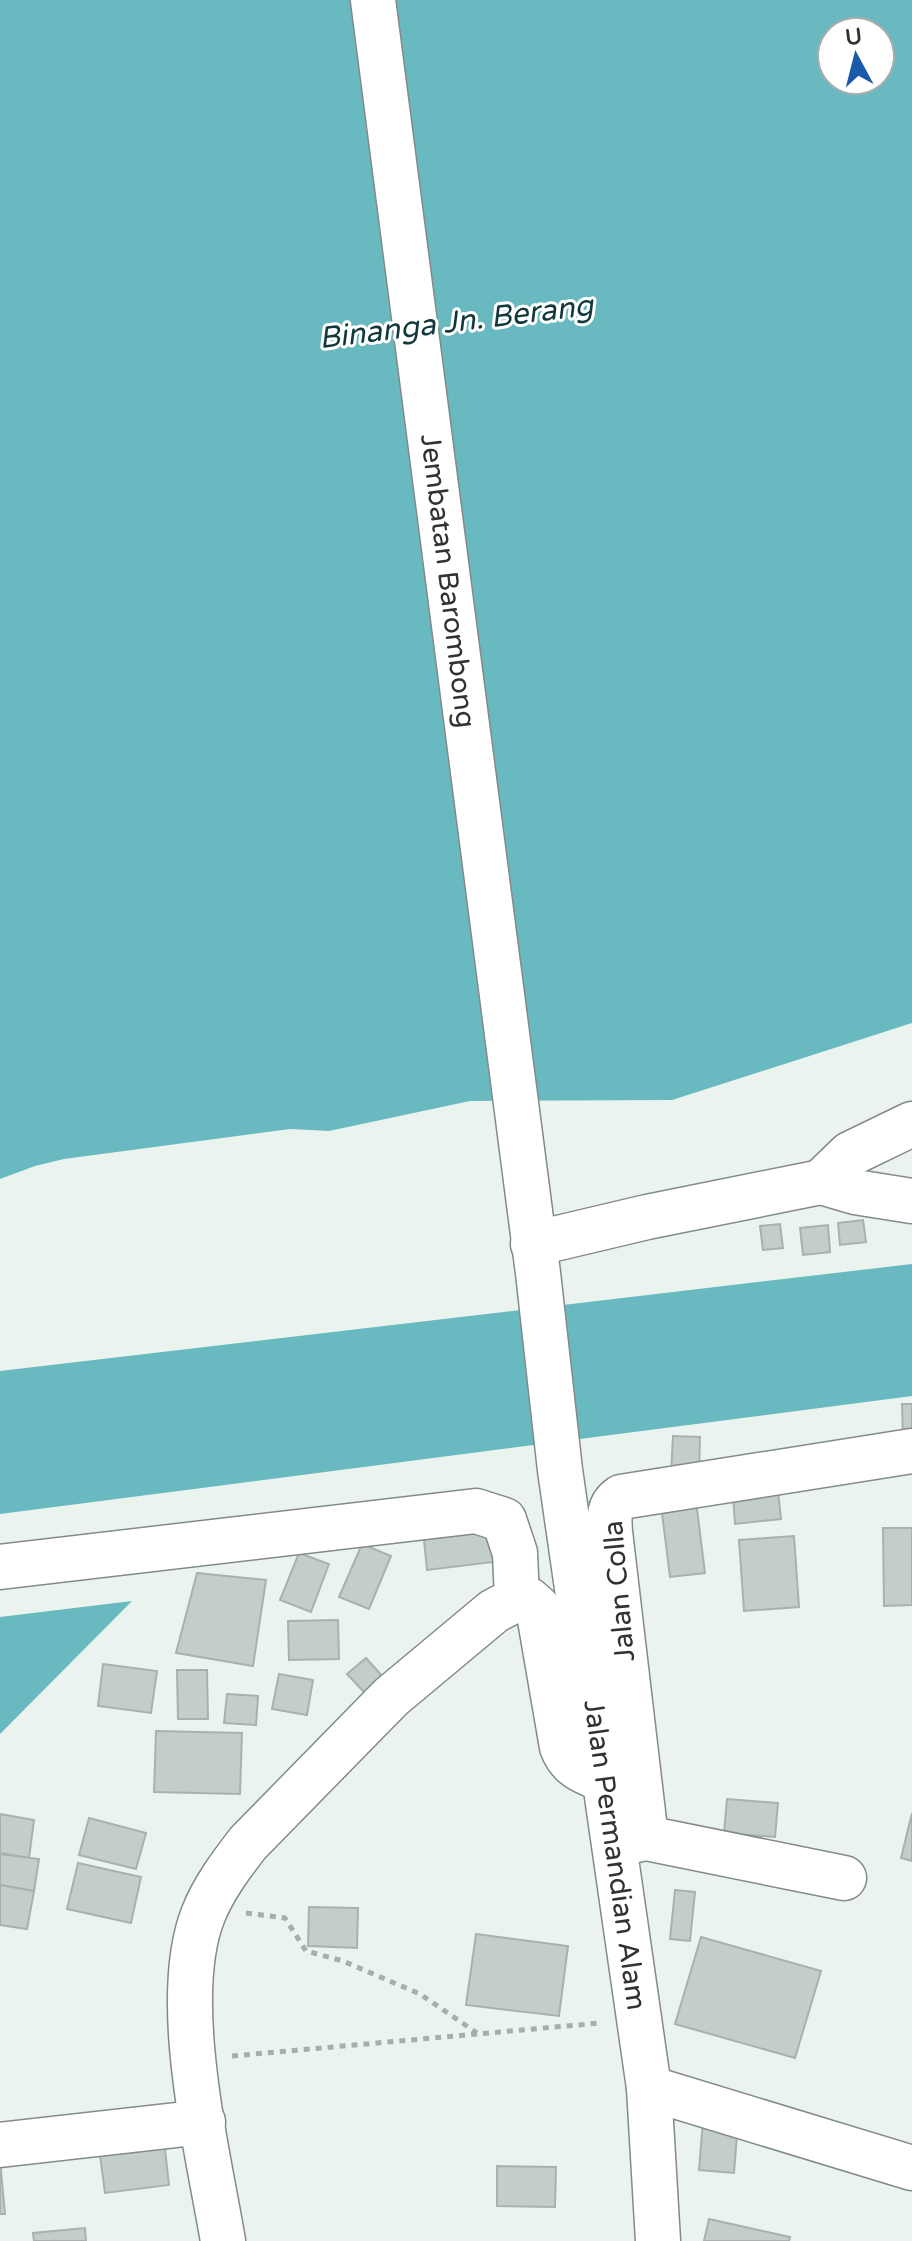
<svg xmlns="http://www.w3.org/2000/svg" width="912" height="2241" font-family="'Varela Round',sans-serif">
<rect width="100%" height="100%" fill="#ebf3ef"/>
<g fill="#69b9c0" fill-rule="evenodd">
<path d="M0 0H912V1023L672 1100 470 1101 329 1131 290 1129 64 1159 35 1166 0 1179ZM832 32H880V80H832Z"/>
<path d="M912 1264V1396L0 1514V1371Z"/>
<path d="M132 1601 0 1734V1617Z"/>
</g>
<g fill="#c3cdcb" stroke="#a8b1af" stroke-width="2">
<path d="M863 1220 866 1242 840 1245 838 1223Z"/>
<path d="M780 1224 783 1248 763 1250 760 1226Z"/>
<path d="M828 1225 830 1252 803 1255 800 1228Z"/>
<path d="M902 1404H912V1438H903Z"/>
<path d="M673 1436 700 1437 699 1475 671 1474Z"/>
<path d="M778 1491 781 1519 735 1524 733 1496Z"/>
<path d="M696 1501 705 1573 670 1577 661 1505Z"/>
<path d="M497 1521 502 1561 427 1570 423 1530Z"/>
<path d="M883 1528H912V1605L884 1606Z"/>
<path d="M794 1536 799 1607 744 1611 739 1540Z"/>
<path d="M362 1544 391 1556 369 1609 339 1597Z"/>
<path d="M299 1553 329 1564 311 1612 280 1600Z"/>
<path d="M197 1573 266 1580 253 1666 176 1653Z"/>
<path d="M338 1620 339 1659 289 1660 288 1621Z"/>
<path d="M366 1658 384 1678 366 1694 347 1674Z"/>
<path d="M103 1664 157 1671 151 1713 98 1706Z"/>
<path d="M177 1670H207L208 1719H178Z"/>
<path d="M279 1674 313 1680 307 1715 272 1709Z"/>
<path d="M227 1694 258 1696 256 1725 224 1723Z"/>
<path d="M156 1731 242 1733 240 1794 154 1792Z"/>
<path d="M727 1799 778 1803 775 1837 724 1833Z"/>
<path d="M912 1813V1861L901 1858Z"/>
<path d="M0 1814 34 1820 29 1858 0 1853Z"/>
<path d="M89 1818 146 1833 136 1869 79 1855Z"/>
<path d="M0 1854 39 1859 34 1891 0 1885Z"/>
<path d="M78 1863 141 1877 131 1923 67 1909Z"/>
<path d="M0 1885 34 1891 27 1929 0 1925Z"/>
<path d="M675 1890 695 1892 690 1941 670 1939Z"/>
<path d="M309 1907 358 1908 357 1948 308 1946Z"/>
<path d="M476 1934 568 1946 559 2016 466 2005Z"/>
<path d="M701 1937 821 1971 795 2058 675 2024Z"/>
<path d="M703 2120 738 2122 734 2173 699 2170Z"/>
<path d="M163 2132 169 2185 105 2193 98 2140Z"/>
<path d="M0 2160 5 2214H0Z"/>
<path d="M497 2166 556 2167 555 2207 497 2206Z"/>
<path d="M709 2219 790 2237 789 2241H704Z"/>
<path d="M85 2228 86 2241H34L33 2233Z"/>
</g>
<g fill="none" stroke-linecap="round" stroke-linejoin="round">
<defs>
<g id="minor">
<path d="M821 1182 850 1154 912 1124"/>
<path d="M533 1244 647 1217 821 1182 855 1192 912 1201"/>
<path d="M0 1567 476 1511 504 1520 515 1553 517 1599"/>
<path d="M646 1838 610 1532C609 1518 608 1506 621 1497L912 1451"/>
<path d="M617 1844 646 1838 844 1878"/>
<path d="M649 2088 912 2168"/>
<path d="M0 2145 203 2122"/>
<path d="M223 2241C208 2152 170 1999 203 1915 213 1889 231 1865 248 1843L391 1697 494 1611 517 1599 529 1600 538 1608 562 1747C570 1768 585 1772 604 1780"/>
</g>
<path id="major" d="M373 0 538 1273 560 1470 649 2088 658 2241"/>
</defs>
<use href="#minor" stroke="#838b87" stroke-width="47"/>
<use href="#major" stroke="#838b87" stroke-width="47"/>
<g stroke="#a7adaa" stroke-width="5" stroke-dasharray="6 6" stroke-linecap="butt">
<path d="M246 1913 285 1918 306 1951 343 1961 420 1994 477 2033"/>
<path d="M232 2056 600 2023"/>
</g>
<use href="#minor" stroke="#fff" stroke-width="44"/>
<use href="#major" stroke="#fff" stroke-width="44"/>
</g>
<g text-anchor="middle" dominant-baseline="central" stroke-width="6" stroke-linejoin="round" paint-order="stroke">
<g font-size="28" fill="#303331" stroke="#fff">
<text transform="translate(448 581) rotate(83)">Jembatan Barombong</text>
<text transform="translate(619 1591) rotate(-95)">Jalan Colla</text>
<text transform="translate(615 1855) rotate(82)">Jalan Permandian Alam</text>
</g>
<g font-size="30" font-style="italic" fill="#11383b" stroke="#fff">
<text transform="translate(456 322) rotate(-7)">Binanga Jn. Berang</text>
</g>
</g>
<g transform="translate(856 56) rotate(353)"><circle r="38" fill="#ffffff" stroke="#acadad" stroke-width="2"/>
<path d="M0-6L14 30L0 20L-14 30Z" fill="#1b5aab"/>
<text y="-12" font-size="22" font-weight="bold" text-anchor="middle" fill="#303331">U</text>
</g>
</svg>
